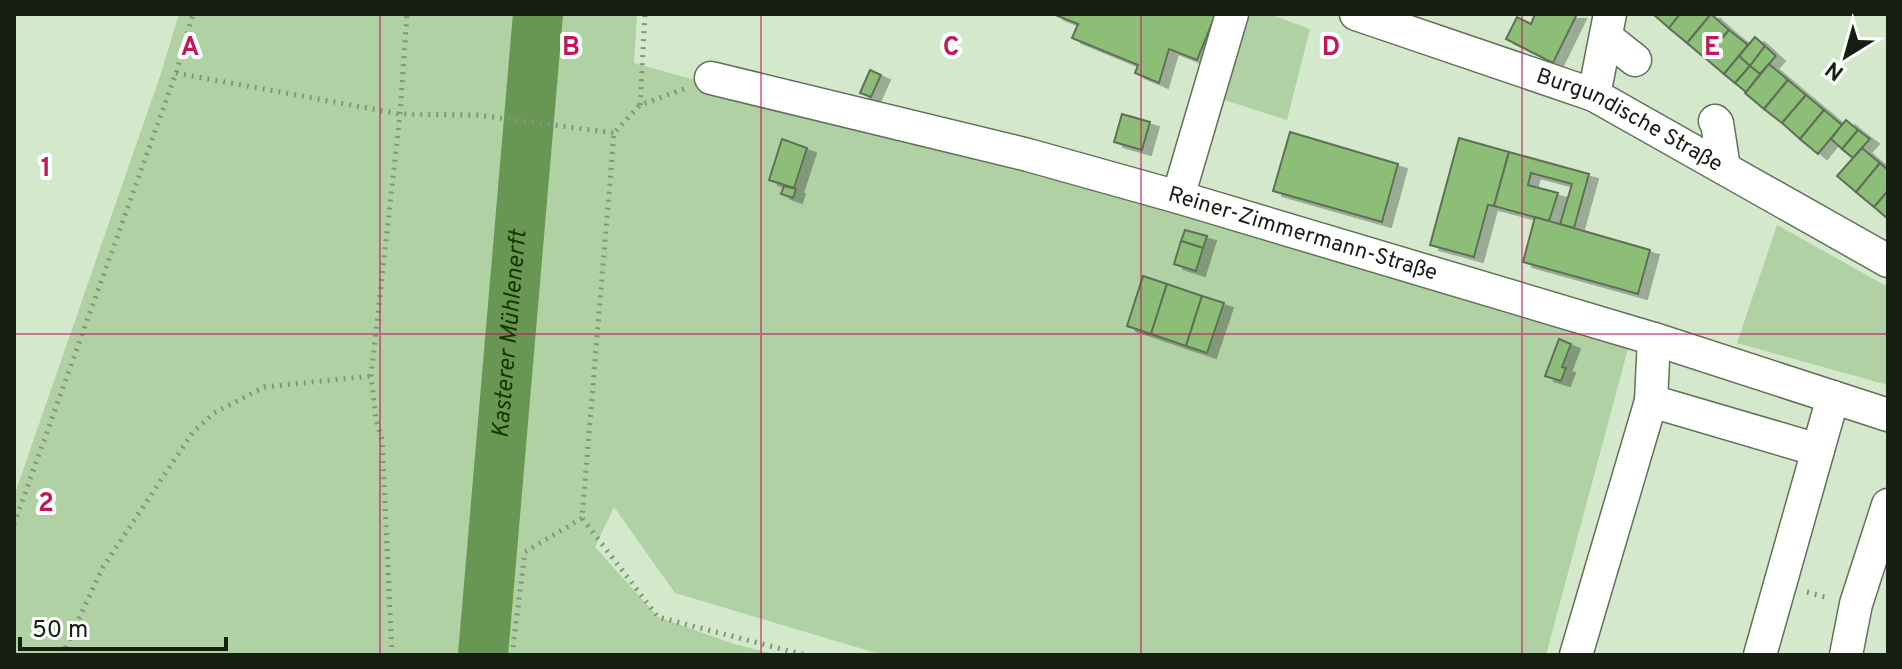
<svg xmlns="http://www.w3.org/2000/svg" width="1902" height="669" font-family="Overpass,sans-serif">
<defs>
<filter id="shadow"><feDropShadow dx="9" dy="5" stdDeviation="0" flood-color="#0004"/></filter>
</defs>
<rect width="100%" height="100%" fill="#d4e9cc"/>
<g fill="#b0d1a3">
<path d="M179 14H637L634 63 1630 341 1546 655H883L675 593 614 507 595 547 658 617 734 644 778 655H14V496L160 76Z"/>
<path d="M1242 14H1269L1310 29 1287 120 1218 98Z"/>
<path d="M1777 225 1888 287V385L1737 343Z"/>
</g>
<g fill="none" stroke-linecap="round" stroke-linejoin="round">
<path stroke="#679752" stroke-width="50" id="s1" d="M483 655 538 14"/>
</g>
<g fill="#8cbe78" stroke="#5e7057" stroke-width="2" filter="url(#shadow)">
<path d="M1053 14H1210L1215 16 1197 60 1169 49 1159 83 1135 73 1138 65 1072 38 1078 24Z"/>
<path d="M1535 14H1577L1553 63 1506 39 1517 17 1531 24Z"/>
<path d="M1653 14H1680L1669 28Z"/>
<path d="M1680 14H1711L1687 43 1669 28Z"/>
<path d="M1711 14 1729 30 1705 58 1687 43Z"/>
<path d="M1729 30 1748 45 1724 74 1705 58Z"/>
<path d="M1755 37 1765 46 1750 66 1739 56Z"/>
<path d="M1765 46 1776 56 1760 74 1750 66Z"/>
<path d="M1739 56 1750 66 1735 83 1724 74Z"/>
<path d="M1769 64 1788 80 1764 109 1745 93Z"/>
<path d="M1750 66 1760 74 1746 92 1735 83Z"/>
<path d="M870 70 881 75 871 97 860 93Z"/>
<path d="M1788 80 1806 95 1782 123 1764 109Z"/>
<path d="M1806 95 1824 110 1800 139 1782 123Z"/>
<path d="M1824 110 1842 125 1818 154 1800 139Z"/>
<path d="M1122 114 1150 122 1142 150 1114 142Z"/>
<path d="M1846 120 1858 130 1842 149 1831 139Z"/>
<path d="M1858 130 1870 139 1853 158 1842 149Z"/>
<path d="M1290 132 1398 164 1382 222 1273 191Z"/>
<path d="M1459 138 1509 152 1494 206 1488 205 1474 257 1430 245Z"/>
<path d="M782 139 807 148 794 188 769 180Z"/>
<path d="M1862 148 1880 163 1856 192 1837 176Z"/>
<path d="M1509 152 1589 174 1574 228 1560 224 1572 184 1531 173 1528 185 1558 193 1549 221 1494 206Z"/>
<path d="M1880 163 1888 170V191L1874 207 1856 192Z"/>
<path d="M784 186 796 189 793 198 781 194Z"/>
<path d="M1888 191V219L1874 207Z"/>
<path d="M1535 217 1650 250 1638 294 1523 262Z"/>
<path d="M1185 230 1207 236 1203 248 1181 241Z"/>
<path d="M1181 241 1203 248 1196 271 1174 264Z"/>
<path d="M1143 276 1167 284 1151 334 1127 326Z"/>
<path d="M1167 284 1202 296 1186 346 1151 334Z"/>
<path d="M1202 296 1224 303 1207 353 1186 346Z"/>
<path d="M1559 339 1571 344 1562 367 1566 368 1561 381 1545 376Z"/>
</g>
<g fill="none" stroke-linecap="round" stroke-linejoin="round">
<defs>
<g id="minor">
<path id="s2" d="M1356 14 1594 95 1888 261"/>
<path d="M1606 37 1635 60"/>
<path id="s3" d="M711 78 1028 155 1178 197 1654 339 1888 415"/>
<path d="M1594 95 1610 14"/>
<path d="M1715 121 1717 123 1724 168"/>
<path d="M1178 197 1232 14"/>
<path d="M1651 401 1654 339"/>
<path d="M1576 655 1651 401 1818 450"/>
<path d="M1760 655 1833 397"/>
<path d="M1846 655 1856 604 1888 505"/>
</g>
</defs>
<use href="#minor" stroke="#607259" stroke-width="35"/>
<g stroke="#85947f" stroke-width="5" stroke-dasharray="2 6" stroke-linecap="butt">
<path d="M176 73 400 114 477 115 614 133"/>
<path d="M684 89 640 105 614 133 582 518 658 617 805 655"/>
<path d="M640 105 645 14"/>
<path d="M14 524 176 73 193 14"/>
<path d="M1807 592 1828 598"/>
<path d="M62 655 103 567 193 432 214 413 264 387 371 376"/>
<path d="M392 655 382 439 376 420 371 376 400 114 407 14"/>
<path d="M512 655 525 552 582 518"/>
</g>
<use href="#minor" stroke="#fff" stroke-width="32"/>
</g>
<path fill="none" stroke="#c2185b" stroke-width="2" stroke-opacity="0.55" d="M380 14V655M761 14V655M1141 14V655M1522 14V655M14 334H1888"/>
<g text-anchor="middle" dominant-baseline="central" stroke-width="8" stroke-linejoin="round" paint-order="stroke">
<g font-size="22" fill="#171e14" stroke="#fff">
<text stroke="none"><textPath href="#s2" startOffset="294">Burgundische Straße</textPath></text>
<text stroke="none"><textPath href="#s3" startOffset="612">Reiner-Zimmermann-Straße</textPath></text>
</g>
<g font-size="24" font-style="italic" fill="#153503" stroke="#fff">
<text stroke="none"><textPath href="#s1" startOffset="322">Kasterer Mühlenerft</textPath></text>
</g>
</g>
<g font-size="26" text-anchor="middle" font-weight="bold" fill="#c2185b" stroke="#fff" stroke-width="8" stroke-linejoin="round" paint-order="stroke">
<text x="190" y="55">A</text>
<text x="571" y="55">B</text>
<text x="951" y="55">C</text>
<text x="1331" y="55">D</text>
<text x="1712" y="55">E</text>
<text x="46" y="176">1</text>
<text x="46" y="511">2</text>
</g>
<rect width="1902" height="669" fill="none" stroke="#171e14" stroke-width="32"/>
<g transform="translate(1846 56) rotate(217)" stroke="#ffffff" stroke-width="6" paint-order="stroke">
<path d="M0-6L14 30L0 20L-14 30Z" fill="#171e14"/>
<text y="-12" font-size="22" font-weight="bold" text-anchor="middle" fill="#171e14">N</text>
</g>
<path d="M20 637v12h206v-12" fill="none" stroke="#171e14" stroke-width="4"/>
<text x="32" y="637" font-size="24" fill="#171e14" stroke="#ffffff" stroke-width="6" paint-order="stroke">50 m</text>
</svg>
